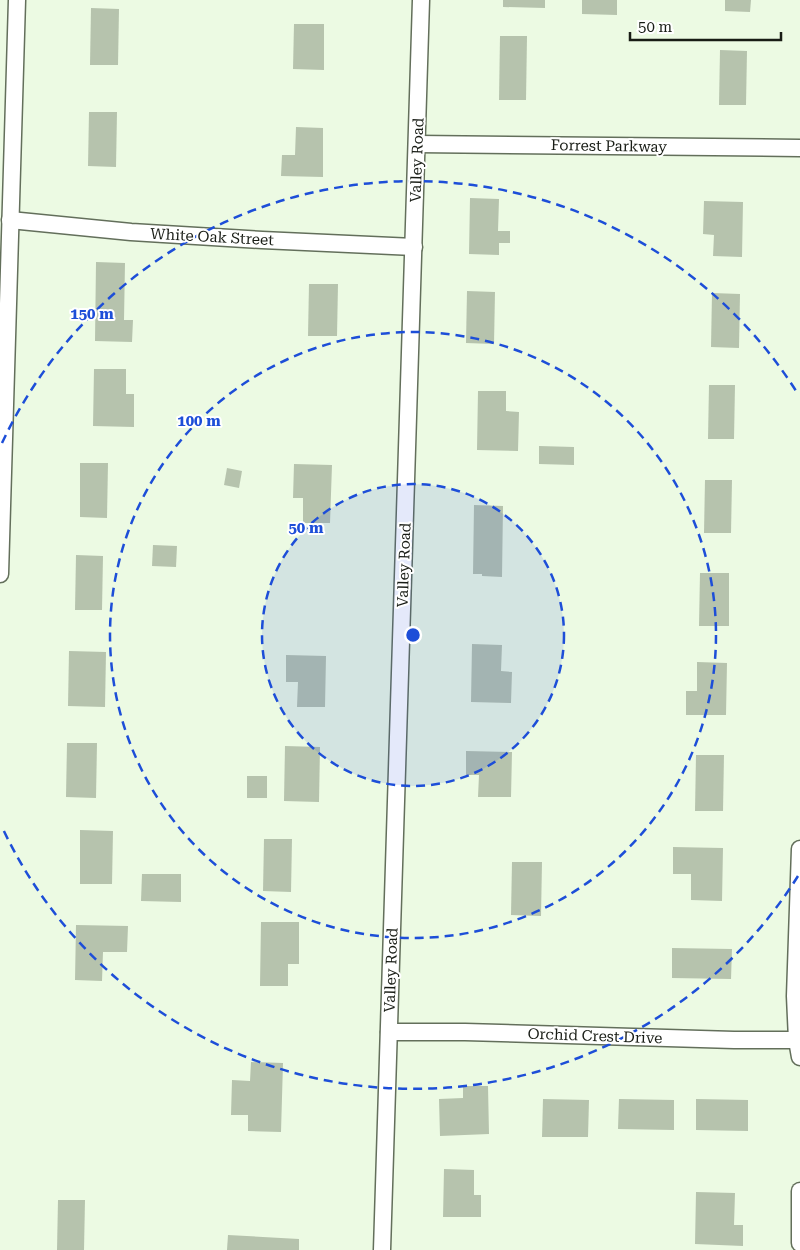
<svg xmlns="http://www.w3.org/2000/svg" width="800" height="1250" font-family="'Roboto Serif',serif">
<rect width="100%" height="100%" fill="#ecfae3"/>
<g fill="#b6c3ad">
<path d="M503 0H545V8L503 7Z"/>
<path d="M582 0H617V15L582 14Z"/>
<path d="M725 0H751L750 12 725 11Z"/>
<path d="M91 8 119 9 118 65H90Z"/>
<path d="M294 24H324V70L293 69Z"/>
<path d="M500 36H527L526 100H499Z"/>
<path d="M720 50 747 51 746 105H719Z"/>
<path d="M89 112H117L116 167 88 166Z"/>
<path d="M296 127 323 128V177L281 176 282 155H295Z"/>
<path d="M470 198 499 199 498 231H510V243H499V255L469 254Z"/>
<path d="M704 201 743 202 742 257 713 256 714 235 703 234Z"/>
<path d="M96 262 125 263 124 320H133L132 342 95 341Z"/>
<path d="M309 284H338L337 336H308Z"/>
<path d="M467 291 495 292 494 344 466 343Z"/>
<path d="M712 293 740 294 739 348 711 347Z"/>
<path d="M94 369H126V394H134V427L93 426Z"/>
<path d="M709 385H735L734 439H708Z"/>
<path d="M478 391H506V411L519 412 518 451 477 450Z"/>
<path d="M539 446 574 447V465L539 464Z"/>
<path d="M80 463H108L107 518 80 517Z"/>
<path d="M294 464 332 465 330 523H303V498H293Z"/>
<path d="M227 468 242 471 239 488 224 485Z"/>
<path d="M705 480H732L731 533H704Z"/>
<path d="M474 505 503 506 502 577 482 576V574H473Z"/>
<path d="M153 545 177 546 176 567 152 566Z"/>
<path d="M76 555 103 556 102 610H75Z"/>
<path d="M700 573H729V626H699Z"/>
<path d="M472 644 502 645 501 671 512 672 511 703 471 702Z"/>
<path d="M69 651 106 652 105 707 68 706Z"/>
<path d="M286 655 326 656 325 707H297L298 682H286Z"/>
<path d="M697 662 727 663 726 715H686V691H697Z"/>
<path d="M67 743H97L96 798 66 797Z"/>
<path d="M285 746 320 747 319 802 284 801Z"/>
<path d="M466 751 512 752 511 797H478L479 775H466Z"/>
<path d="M696 755H724L723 811H695Z"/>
<rect x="247" y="776" width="20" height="22"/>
<path d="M80 830 113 831 112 884H80Z"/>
<path d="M264 839H292L291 892 263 891Z"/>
<path d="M673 847 723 848 722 901 691 900V874H673Z"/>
<path d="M512 862H542L541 916 511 915Z"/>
<path d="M142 874H181V902L141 901Z"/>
<path d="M261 922H299V964H288V986H260Z"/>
<path d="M76 925 128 926 127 952H103L102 981 75 980Z"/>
<path d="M672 948 732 949 731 979 672 978Z"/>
<path d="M251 1062 283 1063 281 1132 248 1131V1115H231L232 1080 250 1081Z"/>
<path d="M463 1086H488L489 1134 440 1136 439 1099 463 1098Z"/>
<path d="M543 1099 589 1100 588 1137H542Z"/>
<path d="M619 1099 674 1100V1130L618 1129Z"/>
<path d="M696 1099 748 1100V1131L696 1130Z"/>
<path d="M444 1169 474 1170V1195H481V1217H443Z"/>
<path d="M696 1192 735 1193 734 1225H743V1246L695 1244Z"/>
<path d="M58 1200H85L84 1250H57Z"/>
<path d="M228 1235 299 1239V1250H227Z"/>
</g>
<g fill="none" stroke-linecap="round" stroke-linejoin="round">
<defs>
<g id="street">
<path d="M417 144 800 148"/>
<path d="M10 220 131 232 262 240 414 247"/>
<path d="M0 574 17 0"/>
<path d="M800 849 795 996 797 1040 800 1057"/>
<path d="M389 1032H465L734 1040H800"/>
<path d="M800 1191V1243"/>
<path d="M382 1250 421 0"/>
</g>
</defs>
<use href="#street" stroke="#636f5b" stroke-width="19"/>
<use href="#street" stroke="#fff" stroke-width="16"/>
</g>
<circle cx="413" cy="635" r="151" fill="#1d4ed8" fill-opacity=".12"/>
<g fill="none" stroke="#1d4ed8" stroke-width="2.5" stroke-dasharray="9 6">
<circle cx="413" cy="635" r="151"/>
<circle cx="413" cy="635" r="303"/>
<path d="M798 876A454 454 0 0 1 2 827M2 443A454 454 0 0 1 798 394"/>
</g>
<g text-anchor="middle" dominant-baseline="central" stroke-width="4" stroke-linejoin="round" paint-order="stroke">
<g font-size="15" fill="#181c15" stroke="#fff">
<text transform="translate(609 146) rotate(1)">Forrest Parkway</text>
<text transform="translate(417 160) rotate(-88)">Valley Road</text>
<text transform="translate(212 237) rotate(3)">White Oak Street</text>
<text transform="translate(404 565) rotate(-88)">Valley Road</text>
<text transform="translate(391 970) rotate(-88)">Valley Road</text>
<text transform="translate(595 1036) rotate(2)">Orchid Crest Drive</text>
</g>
</g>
<circle cx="413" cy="635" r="8" fill="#1d4ed8" stroke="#fff" stroke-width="2.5"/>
<g font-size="15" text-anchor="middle" font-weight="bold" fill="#1d4ed8" stroke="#fff" stroke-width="4" stroke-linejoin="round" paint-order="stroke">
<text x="92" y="319">150 m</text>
<text x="199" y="426">100 m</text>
<text x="306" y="533">50 m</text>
</g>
<path d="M630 32v8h151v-8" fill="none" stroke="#181c15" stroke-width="2.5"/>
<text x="638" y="32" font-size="15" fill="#181c15" stroke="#ffffff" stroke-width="4" paint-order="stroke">50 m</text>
</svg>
